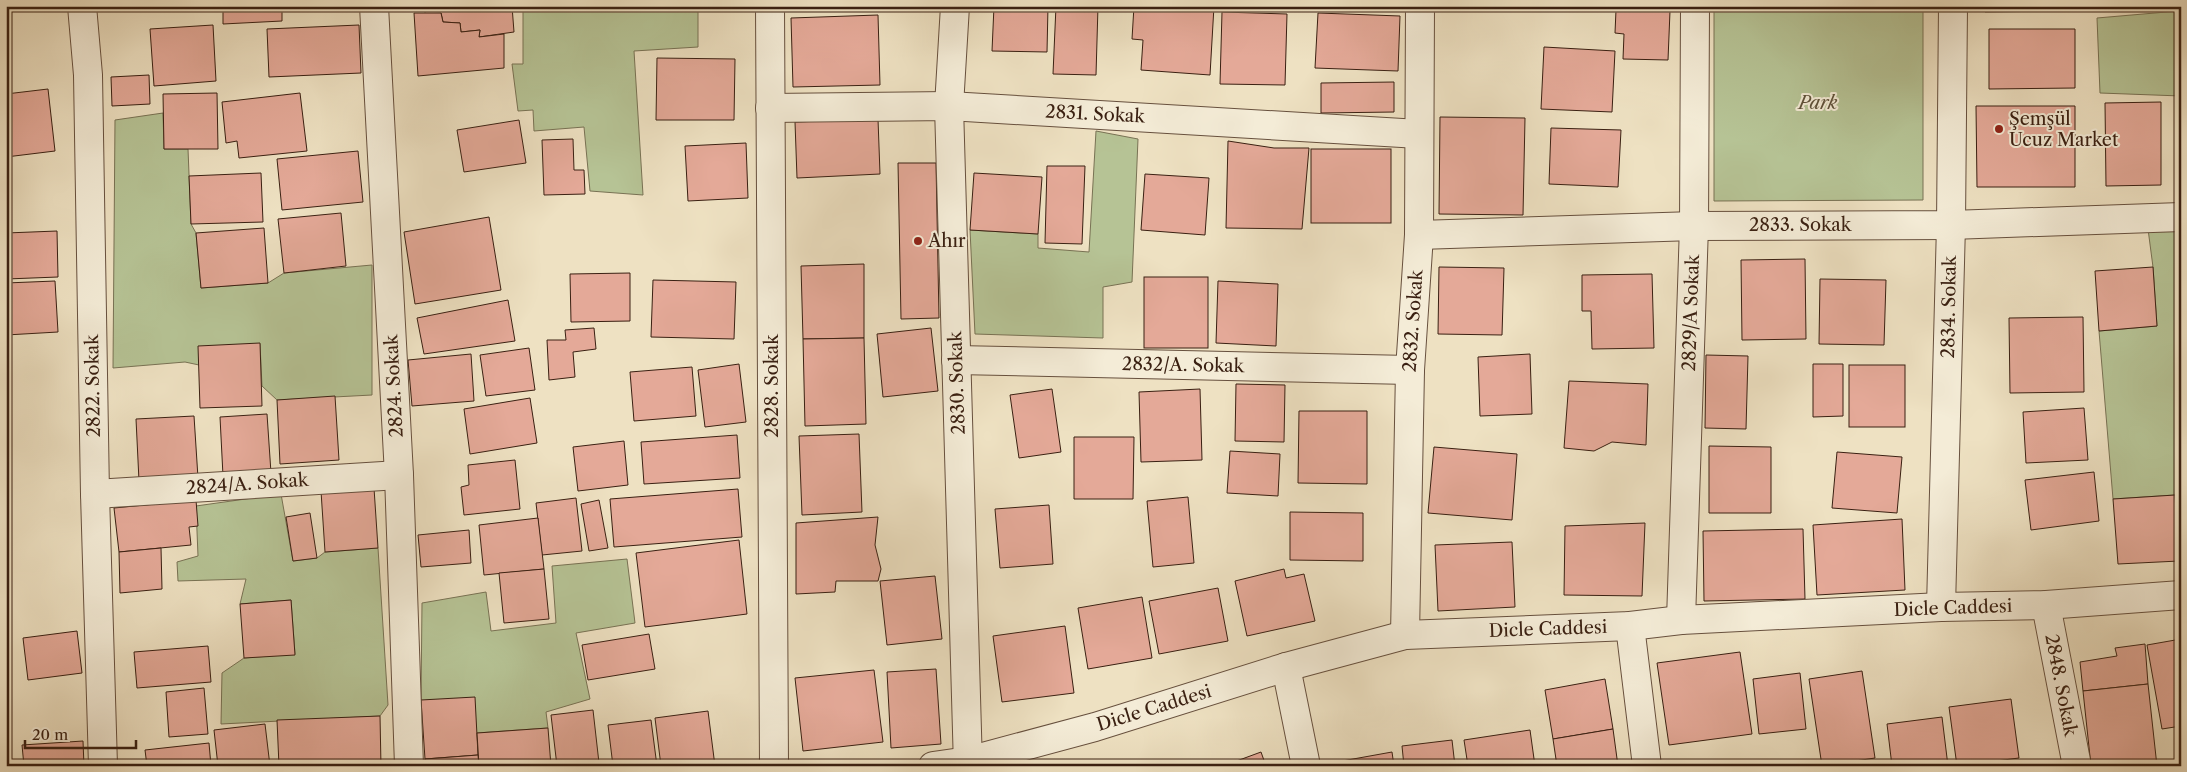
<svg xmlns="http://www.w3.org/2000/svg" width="2187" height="772" font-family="'Libre Caslon Text',serif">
<rect width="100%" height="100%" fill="#eee1c2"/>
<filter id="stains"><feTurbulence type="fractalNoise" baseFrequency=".004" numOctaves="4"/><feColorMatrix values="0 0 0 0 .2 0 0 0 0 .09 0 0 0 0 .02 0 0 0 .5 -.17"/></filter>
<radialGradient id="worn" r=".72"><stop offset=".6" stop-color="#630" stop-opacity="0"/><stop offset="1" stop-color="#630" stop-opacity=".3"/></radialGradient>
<g fill="#b6c395" stroke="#787254">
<path d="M523 6H698V47L634 51 643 195 590 191 584 127 534 131 533 110 518 111 512 64H523Z"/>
<path d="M1714 6H1923V200L1714 201Z"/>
<path d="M2178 11V24H2181V96L2100 93 2097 18Z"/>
<path d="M163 113 164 149H188L191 224 196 233 201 288 268 283 284 273 372 265V395L277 400 262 386 260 344 199 365 185 362 113 368 115 120Z"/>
<path d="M1096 131 1138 139 1132 282 1103 287V338L975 334 970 230 1038 234V248L1089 252Z"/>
<path d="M2181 227V380L2177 381 2181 404V545H2178L2175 495 2113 499 2099 331 2157 326 2153 267 2148 229Z"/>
<path d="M281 494 293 561 317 558 325 552 378 548 388 705 380 716 221 724 222 673 244 658 295 654 291 600 240 604 246 579 178 581 177 562 198 556 196 506Z"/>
<path d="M627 559 635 623 576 633 590 699 546 712 548 728 477 733 421 700 422 603 486 592 491 631 556 623 552 566Z"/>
</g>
<g fill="#e4a998" stroke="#3a2012">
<path d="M223 6H282V21L223 24Z"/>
<path d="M425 6H512L514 32 479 37 480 30 461 32 460 23 443 22 441 13 425 14Z"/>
<path d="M994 6H1048L1047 52 992 51Z"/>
<path d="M1056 6H1098L1096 75 1053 74Z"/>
<path d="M1134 6H1214L1210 75 1141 70 1143 40 1132 39Z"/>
<path d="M1985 6H2059V11L1985 12Z"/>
<path d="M1616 10 1670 11 1668 60 1623 59 1624 34 1615 33Z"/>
<path d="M1222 12 1287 14 1285 85 1220 84Z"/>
<path d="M414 13H441L443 22 460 23 461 32 480 30 479 37 504 34V68L418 76Z"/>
<path d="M1318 13 1400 16 1398 71 1315 68Z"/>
<path d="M878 15 880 85 793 87 791 18Z"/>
<path d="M213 25 216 81 154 86 150 29Z"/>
<path d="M359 25 361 73 269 77 267 29Z"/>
<path d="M1989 29H2075V88L1989 89Z"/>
<path d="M1544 47 1615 51 1612 112 1541 109Z"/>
<path d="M657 58 735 59 734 120H656Z"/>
<path d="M149 75 150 104 112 106 111 77Z"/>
<path d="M1394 82V112L1321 113V83Z"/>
<path d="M48 89 55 151 6 157V94Z"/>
<path d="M217 93 218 149H164L163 94Z"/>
<path d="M300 93 307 151 239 158 237 141 226 143 222 102Z"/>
<path d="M2161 102V185L2106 186 2105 103Z"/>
<path d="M1976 106H2075V187H1977Z"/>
<path d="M1440 117 1525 118 1523 215 1439 214Z"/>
<path d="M878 119 880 174 797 178 795 122Z"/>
<path d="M519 120 526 163 464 172 457 130Z"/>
<path d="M1551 128 1621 130 1618 187 1549 184Z"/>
<path d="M573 139 574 170H584L585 194 544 195 542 140Z"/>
<path d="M1228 141 1274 148H1309L1302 229 1226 228Z"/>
<path d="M746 143 748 198 688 201 685 146Z"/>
<rect x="1311" y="149" width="80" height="74"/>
<path d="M358 151 363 202 282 210 277 159Z"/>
<path d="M898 163H936L939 318 901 319Z"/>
<path d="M1047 166H1085L1082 244 1045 243Z"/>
<path d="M261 173 263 222 191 224 189 176Z"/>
<path d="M974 173 1042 177 1038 234 970 230Z"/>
<path d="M1145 174 1209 178 1205 235 1141 230Z"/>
<path d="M341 213 346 266 284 273 278 219Z"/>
<path d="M489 217 501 290 415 304 404 232Z"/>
<path d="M264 228 268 283 201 288 196 233Z"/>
<path d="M57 231 58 277 6 279V233Z"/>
<path d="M1805 259 1806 339 1742 340 1741 260Z"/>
<path d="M864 264V338L803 339 801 266Z"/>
<path d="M1439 267 1504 268 1502 335 1438 334Z"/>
<path d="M2153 267 2157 326 2099 331 2095 271Z"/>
<path d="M630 273V321L571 322 570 274Z"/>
<path d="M1652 274 1654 348 1592 349 1591 311H1582V275Z"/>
<rect x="1144" y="277" width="64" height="71"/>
<path d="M1820 279 1886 280 1884 345 1819 344Z"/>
<path d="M653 280 736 282 734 339 651 337Z"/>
<path d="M55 281 58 332 6 335V283Z"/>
<path d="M1218 281 1278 284 1276 346 1216 343Z"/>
<path d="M508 300 515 341 424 354 417 318Z"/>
<path d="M2083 317 2084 392 2010 393 2009 318Z"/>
<path d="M594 328 596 349 573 352 575 377 549 380 547 340H566L565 330Z"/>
<path d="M931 328 938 391 883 397 877 334Z"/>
<path d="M864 338 866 424 805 426 803 339Z"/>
<path d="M260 343 262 406 200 408 198 346Z"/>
<path d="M529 348 535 390 486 396 480 355Z"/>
<path d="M471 354 474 401 412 406 408 360Z"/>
<path d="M1530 354 1532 414 1480 416 1478 357Z"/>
<path d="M1706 355 1748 356 1746 429 1705 428Z"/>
<path d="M739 364 746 422 705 427 698 370Z"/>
<path d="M1813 364H1843V416L1813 417Z"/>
<rect x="1849" y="365" width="56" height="62"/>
<path d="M692 367 696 416 634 421 630 372Z"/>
<path d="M2181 380V404H2180L2177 381Z"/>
<path d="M1569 381 1648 384 1646 445 1612 442 1594 451 1564 448Z"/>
<path d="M1236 384 1285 385 1284 442 1235 441Z"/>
<path d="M1052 389 1061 452 1019 458 1010 395Z"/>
<path d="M1200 389 1202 460 1141 462 1139 392Z"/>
<path d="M335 396 339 460 280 464 277 400Z"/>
<path d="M530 398 537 443 470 454 464 409Z"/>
<path d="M2084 408 2088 460 2026 463 2023 412Z"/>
<path d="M1299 411H1367V484L1298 483Z"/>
<path d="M267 414 271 473 223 476 220 417Z"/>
<path d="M194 416 198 478 139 481 136 419Z"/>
<path d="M859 434 862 512 802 515 799 436Z"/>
<path d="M737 435 740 478 644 484 641 442Z"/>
<path d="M1074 437H1134L1133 499H1074Z"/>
<path d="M624 441 628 485 578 491 573 447Z"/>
<path d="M1709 446 1771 447V513H1709Z"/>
<path d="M1434 447 1517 454 1512 520 1428 513Z"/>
<path d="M1230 451 1280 454 1278 496 1227 493Z"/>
<path d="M1837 452 1902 457 1897 513 1832 508Z"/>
<path d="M515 460 520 509 464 515 461 487 469 485 468 465Z"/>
<path d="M2094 472 2099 521 2031 530 2025 480Z"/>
<path d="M374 488 378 548 325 552 321 491Z"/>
<path d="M738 489 742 537 614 547 610 499Z"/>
<path d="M2175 495 2179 561 2118 564 2113 499Z"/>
<path d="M1188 497 1194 563 1153 567 1147 501Z"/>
<path d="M576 498 582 551 542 555 536 503Z"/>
<path d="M196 500 198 526 189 527 191 545 119 552 114 508Z"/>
<path d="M599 500 608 548 589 551 581 504Z"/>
<path d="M1049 505 1053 564 1000 568 995 509Z"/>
<path d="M1290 512 1363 513V561L1290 560Z"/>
<path d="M310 513 317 558 293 561 286 517Z"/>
<path d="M878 517 875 545 881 569 878 581H836L835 592 796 594V523Z"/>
<path d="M538 518 544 569 484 575 479 525Z"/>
<path d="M1902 519 1905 590 1817 595 1813 525Z"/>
<path d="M1645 523 1642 596 1564 595 1565 526Z"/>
<path d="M1803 529 1805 599 1704 601 1703 531Z"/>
<path d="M469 530 471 563 421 567 418 535Z"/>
<path d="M739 540 747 614 645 627 636 553Z"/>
<path d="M1512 542 1515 607 1438 611 1435 545Z"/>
<path d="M161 548 162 589 120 593 119 552Z"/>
<path d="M6 561 9 614H6Z"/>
<path d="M544 569 549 619 504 623 499 573Z"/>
<path d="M1284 569 1286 578 1304 574 1315 621 1247 636 1235 581Z"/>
<path d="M935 576 942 639 887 645 880 581Z"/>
<path d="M1218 588 1228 641 1159 654 1149 601Z"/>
<path d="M1142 597 1152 658 1088 669 1078 608Z"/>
<path d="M291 600 295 655 244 658 240 604Z"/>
<path d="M1065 626 1074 693 1002 702 993 636Z"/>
<path d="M77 631 82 673 28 680 23 638Z"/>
<path d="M649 634 655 669 588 680 582 645Z"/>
<path d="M2181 639V726L2162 729 2147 645Z"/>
<path d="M2145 644 2148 684 2083 691 2080 662 2117 656 2115 648Z"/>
<path d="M208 646 211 682 137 688 134 652Z"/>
<path d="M1740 652 1752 734 1669 745 1657 663Z"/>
<path d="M936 669 941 744 891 748 887 672Z"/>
<path d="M874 670 883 742 803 751 795 678Z"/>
<path d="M1862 671 1875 758 1822 766 1809 679Z"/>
<path d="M1800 673 1806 729 1759 734 1753 679Z"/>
<path d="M1605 679 1613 729 1553 739 1545 690Z"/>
<path d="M2148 684 2157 766H2091L2083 691Z"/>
<path d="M204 688 208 734 169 737 166 692Z"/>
<path d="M475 697 478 755 425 759 421 700Z"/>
<path d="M2011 699 2019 758 1957 766 1949 707Z"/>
<path d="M593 710 599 763 557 766 551 715Z"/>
<path d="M708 711 715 766H661L655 718Z"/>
<path d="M6 715 10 748H6Z"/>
<path d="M380 716 381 766H279L277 720Z"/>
<path d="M1942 717 1948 766H1892L1887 724Z"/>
<path d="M651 720 657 766H613L608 725Z"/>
<path d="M265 724 270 766H218L214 730Z"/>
<path d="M548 728 551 766H479L477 733Z"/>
<path d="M1613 729 1618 766H1557L1553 739Z"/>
<path d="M1530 730 1535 766H1468L1464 740Z"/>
<path d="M1452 740 1455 766H1404L1402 746Z"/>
<path d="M83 741 84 766H24L22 745Z"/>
<path d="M209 743 211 766H147L145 750Z"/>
<path d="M1261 752 1266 766H1223Z"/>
<path d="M1392 752 1394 766H1331V763Z"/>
<path d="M478 755 479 766H425V759Z"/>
<rect x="6" y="761" width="10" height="5"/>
</g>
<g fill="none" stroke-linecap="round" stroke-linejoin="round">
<defs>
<g id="minor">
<path d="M82 6 88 75 95 494 103 766"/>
<path d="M374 6 399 475 409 766"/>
<path d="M770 6 774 766"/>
<path d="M955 6 949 106 968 766"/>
<path d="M770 108 949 106 1419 134"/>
<path d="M1419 235 1694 226 1951 225 2181 217"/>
<path d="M956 360 1410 370"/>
<path d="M95 494 399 475"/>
<path d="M2046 605 2077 766"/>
<path d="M1941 607 1951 225 1953 6"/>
<path d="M1681 620 1694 226 1695 6"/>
<path d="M1630 626 1647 766"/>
<path d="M1405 635 1410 370 1419 235 1420 6"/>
<path d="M1286 667 1306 766"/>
</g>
<path id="tertiary" d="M933 766 968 761 1095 727 1286 667 1405 635 1630 626 1681 620 1941 607 2046 605 2181 595"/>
</defs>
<use href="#minor" stroke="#67503e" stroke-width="30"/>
<use href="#tertiary" stroke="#67503e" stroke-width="30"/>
<use href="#minor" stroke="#f4ecd7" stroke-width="28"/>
<use href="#tertiary" stroke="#f4ecd7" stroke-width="28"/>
</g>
<g fill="#8f2418" stroke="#f4ecd7" stroke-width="2">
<circle cx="1999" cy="129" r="5"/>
<circle cx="918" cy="241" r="5"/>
</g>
<g text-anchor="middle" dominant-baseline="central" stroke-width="4" stroke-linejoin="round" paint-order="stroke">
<g font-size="18" font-style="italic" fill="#5f5139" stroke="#f4ecd7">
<text x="1818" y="103">Park</text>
</g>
<g font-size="18" fill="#3a2012" stroke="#f4ecd7">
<text transform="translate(1095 114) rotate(3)">2831. Sokak</text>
<text x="1800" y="225">2833. Sokak</text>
<text transform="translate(1949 307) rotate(-89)">2834. Sokak</text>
<text transform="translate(1691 313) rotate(-88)">2829/A Sokak</text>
<text transform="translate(1413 321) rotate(-86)">2832. Sokak</text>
<text transform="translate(1183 365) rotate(1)">2832/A. Sokak</text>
<text transform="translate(957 383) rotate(-92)">2830. Sokak</text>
<text transform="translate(93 386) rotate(-91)">2822. Sokak</text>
<text transform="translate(394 386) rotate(-93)">2824. Sokak</text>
<text transform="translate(772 386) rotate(-90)">2828. Sokak</text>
<text transform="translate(247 484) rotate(-4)">2824/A. Sokak</text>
<text transform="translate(1953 608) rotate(-2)">Dicle Caddesi</text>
<text transform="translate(1548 629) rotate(-2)">Dicle Caddesi</text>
<text transform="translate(2061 685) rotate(79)">2848. Sokak</text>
<text transform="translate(1154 708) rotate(-17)">Dicle Caddesi</text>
</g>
<g font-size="18" fill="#3a2012" stroke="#f4ecd7" text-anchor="start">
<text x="2009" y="119">Şemşül<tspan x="2009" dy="21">Ucuz Market</tspan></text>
<text x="928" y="241">Ahır</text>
</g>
</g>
<rect width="2187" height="772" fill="none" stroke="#eee1c2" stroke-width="25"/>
<rect x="8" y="8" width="2172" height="757" fill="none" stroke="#3a2012" stroke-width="2.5"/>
<rect x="12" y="12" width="2162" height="747" fill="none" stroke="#3a2012"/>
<path d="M25 740v8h111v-8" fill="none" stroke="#3a2012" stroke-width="2.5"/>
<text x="32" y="740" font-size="15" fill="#3a2012" stroke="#f4ecd7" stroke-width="4" paint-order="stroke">20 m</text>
<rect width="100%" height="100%" filter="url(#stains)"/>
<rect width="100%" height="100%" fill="url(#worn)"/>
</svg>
